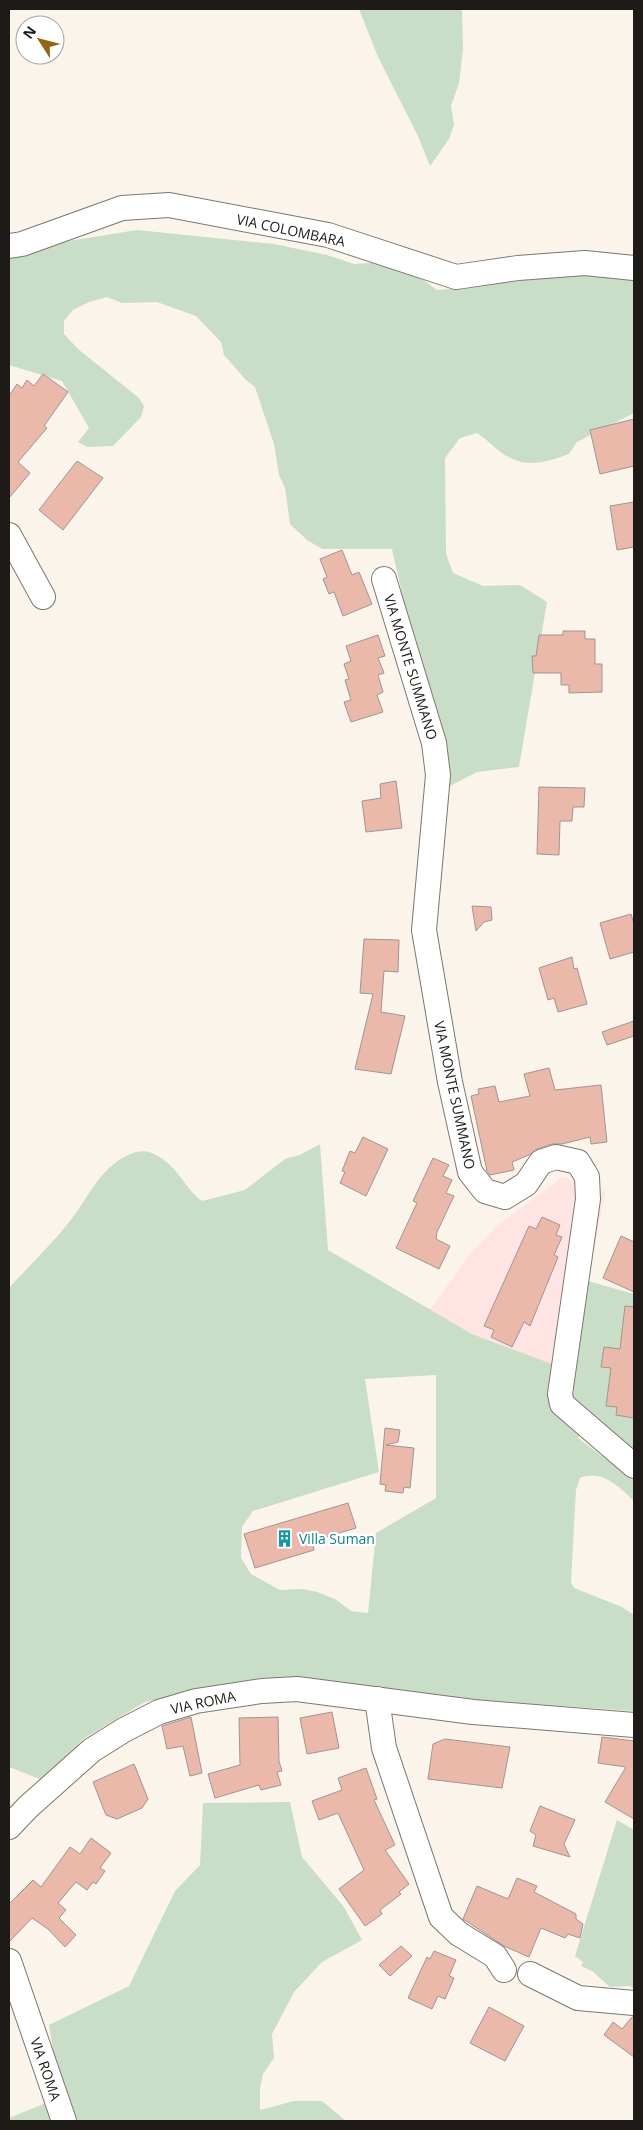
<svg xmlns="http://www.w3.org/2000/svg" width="643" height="2130" font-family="'Open Sans',sans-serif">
<rect width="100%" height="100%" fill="#fbf4eb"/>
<path fill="#ffe4e3" d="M562 1177 605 1192 571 1371 472 1334 430 1310 469 1255 499 1224Z"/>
<g fill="#c8dec6" fill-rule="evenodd">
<path d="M359 9H462L463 49 459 83 451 106 454 125 449 139 430 166 418 136 378 57Z"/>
<path d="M137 230 274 244 327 255 354 264 383 262 416 275 437 290 473 287 508 280 530 272 625 275 634 282V413L577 442 569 454C545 462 528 469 505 455 495 449 487 439 477 433L460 438 445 458 446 554 453 573 483 586 520 585 547 602 519 767 477 772 446 788 392 549H322L307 540 290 524 285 488 279 475 274 444 255 387 246 380 224 355 221 342 196 316 157 302 122 303 107 297 89 302 73 310 64 321V334L78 349 139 398 144 406 141 417 113 446 87 447 78 442 89 428 62 381 9 365V258H16L50 244Z"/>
<path d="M320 1144 328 1250 472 1334 571 1371 588 1281 634 1294V1461L589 1421 578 1438 634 1480V1501C619 1487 602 1469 580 1478L576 1490 571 1582 574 1588 622 1607 634 1615V1711L448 1698 404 1690 304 1682 222 1686 145 1702 83 1739 45 1781 9 1767V1288C30 1265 54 1242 73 1217 86 1199 97 1177 115 1163 125 1155 142 1147 154 1154 180 1167 182 1186 202 1201L245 1190 285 1159 300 1155ZM436 1375V1498L376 1533 368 1613 351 1611 335 1599 317 1592 303 1589 280 1590 251 1574 241 1558 242 1527 253 1511 379 1472 365 1379Z"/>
<path d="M290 1802 302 1857 344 1907 362 1940 322 1962 294 1992 272 2034 274 2058 263 2074 260 2088V2110L294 2101H322L346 2121H9V2118L61 2097 49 2025 129 1986 175 1891 200 1865 203 1803Z"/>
<path d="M617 1820 634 1830V1988L629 1986 610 1987 592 1971 581 1966 583 1962 575 1956Z"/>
</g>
<g fill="#ebb9aa" stroke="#a09591">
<path d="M43 374 68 392 44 426 47 428 18 462 30 473 9 498V396L17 384 22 388 27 380 34 386Z"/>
<path d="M634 419V466L600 474 590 430Z"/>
<path d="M77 461 103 478 63 530 39 510Z"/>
<path d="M634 502V547L617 550 610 506Z"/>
<path d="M342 550 352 575 359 572 372 604 343 616 334 592 329 594 323 579 327 577 320 559Z"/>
<path d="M563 631H585V639H595V664H602V692L569 693V685H561V673H533L532 656H536L539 635H563Z"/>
<path d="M378 635 385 656 378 658 384 673 378 675 383 692 377 695 383 712 351 722 344 702 351 700 345 680 349 679 344 664 351 661 346 646Z"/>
<path d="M396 781 402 828 366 832 362 801 381 798 380 784Z"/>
<path d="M539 787 585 788 584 807H573L572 821H560L559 855 537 854Z"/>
<path d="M472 906 491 907 492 920 484 922 476 931Z"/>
<path d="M631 914 634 924V952L610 959 600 923Z"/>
<path d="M364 939 399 940 398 972 384 971 381 1012 405 1016 391 1074 355 1069 373 994 360 993Z"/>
<path d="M572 957 574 969 577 968 587 1004 558 1012 554 998 548 1000 539 968Z"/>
<path d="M634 1021V1036L607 1045 602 1032Z"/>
<path d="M549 1068 555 1090 601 1085 607 1142 591 1144 590 1137 562 1144H552L537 1149 529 1155 512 1162 514 1170 490 1175 487 1171 471 1096 479 1094 478 1089 495 1086 499 1102 530 1096 524 1074Z"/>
<path d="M363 1137 388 1149 366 1196 340 1183 345 1172 342 1171 350 1151 355 1153Z"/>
<path d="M433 1158 449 1165 443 1176 452 1180 446 1193 454 1196 437 1232 436 1239 450 1246 439 1269 396 1248 417 1203 413 1201Z"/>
<path d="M542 1217 560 1225 556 1235 562 1237 554 1255 558 1257 530 1326 524 1322 512 1347 491 1337 494 1330 484 1326 529 1226 536 1229Z"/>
<path d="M621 1236 634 1242V1292L603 1278Z"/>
<path d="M625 1306 634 1307V1418L616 1415 617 1407 606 1406 611 1368 601 1367 604 1347 620 1349Z"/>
<path d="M385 1428 400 1430 398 1442 386 1445 414 1448 410 1488 404 1487 403 1493 385 1491 386 1485 380 1484Z"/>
<path d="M348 1503 356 1528 312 1541 314 1550 255 1568 244 1534Z"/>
<path d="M332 1712 339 1748 307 1754 300 1718Z"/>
<path d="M191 1717 202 1773 190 1776 183 1746 167 1749 162 1726Z"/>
<path d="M278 1717 279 1761 282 1771 277 1772 281 1785 261 1790 259 1785 215 1798 208 1774 240 1765 239 1718Z"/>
<path d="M602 1737 634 1741V1819L605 1802 626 1767 598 1763Z"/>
<path d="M445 1739 510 1747 502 1788 428 1779 433 1744Z"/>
<path d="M134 1764 148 1799 142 1808 117 1819 106 1815 93 1782Z"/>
<path d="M366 1768 377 1799 374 1800 395 1845 385 1850 409 1884 399 1892 401 1894 380 1910 382 1914 365 1926 339 1889 364 1870 338 1813 319 1820 312 1801 342 1790 338 1778Z"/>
<path d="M540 1806 575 1820 564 1844 570 1857 533 1846 536 1835 530 1831Z"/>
<path d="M91 1838 111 1853 100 1868 105 1871 96 1884 93 1882 87 1890 76 1882 58 1903 66 1910 59 1918 76 1935 65 1947 48 1929 32 1918 9 1942V1904L33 1880 41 1887 70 1847 80 1854Z"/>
<path d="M517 1878 537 1886 534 1892 576 1914V1919L583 1924 580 1938 568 1934 565 1938 541 1928 529 1957 504 1946 463 1919 477 1886 508 1899Z"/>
<path d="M401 1946 412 1956 390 1976 379 1965Z"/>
<path d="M434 1951 456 1960 449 1976 454 1978 445 1999 438 1996 432 2009 408 1998 427 1957 430 1959Z"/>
<path d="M489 2007 524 2026 505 2061 470 2043Z"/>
<path d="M634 2016V2057L604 2035 613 2022 622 2029 632 2017Z"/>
</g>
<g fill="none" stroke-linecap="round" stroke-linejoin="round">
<defs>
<g id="minor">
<path d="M9 246 22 244 122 208 169 205 328 235 456 277 518 268 585 263 634 268"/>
<path d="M9 535 43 597"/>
<path d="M384 579 434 743 438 775 424 930 450 1082 470 1172 485 1191 505 1197 526 1184 541 1162 556 1157 578 1162 587 1177 588 1199 560 1394 562 1404 634 1466"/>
<path d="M377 1699 384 1748 441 1917 459 1934 495 1956 504 1970"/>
<path d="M9 1827 28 1807 92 1750 124 1730 159 1712 196 1701 262 1691 297 1689 473 1712 634 1725"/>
<path d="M9 1961 64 2121"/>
<path d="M530 1974 578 1998 634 2003"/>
</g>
</defs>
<use href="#minor" stroke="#7d776f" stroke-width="26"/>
<use href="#minor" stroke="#fff" stroke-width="24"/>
</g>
<defs>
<symbol id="building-bare" viewBox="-9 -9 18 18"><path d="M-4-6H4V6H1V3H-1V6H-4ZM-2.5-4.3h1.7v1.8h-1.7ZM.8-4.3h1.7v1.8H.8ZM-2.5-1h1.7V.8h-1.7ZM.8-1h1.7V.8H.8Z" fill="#0f9aa8" stroke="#fff" stroke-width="2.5" paint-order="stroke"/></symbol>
</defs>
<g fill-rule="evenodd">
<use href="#building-bare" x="272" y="1526" width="25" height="25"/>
</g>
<g text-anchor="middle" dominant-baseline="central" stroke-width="4.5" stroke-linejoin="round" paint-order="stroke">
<g font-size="14" fill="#1d1a17" stroke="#fff">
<text transform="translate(291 230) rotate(12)">VIA COLOMBARA</text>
<text transform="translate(411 667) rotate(73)">VIA MONTE SUMMANO</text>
<text transform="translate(455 1095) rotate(78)">VIA MONTE SUMMANO</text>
<text transform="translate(203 1702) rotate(-12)">VIA ROMA</text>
<text transform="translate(46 2069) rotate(71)">VIA ROMA</text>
</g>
<g font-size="14" fill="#0d838f" stroke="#fff" text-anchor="start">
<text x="299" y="1538">Villa Suman</text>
</g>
</g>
<rect width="643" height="2130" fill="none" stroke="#1d1a17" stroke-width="20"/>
<g transform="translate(40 40) rotate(306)"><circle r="24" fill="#ffffff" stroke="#a5a3a2"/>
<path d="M0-4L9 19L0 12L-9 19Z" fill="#936512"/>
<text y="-8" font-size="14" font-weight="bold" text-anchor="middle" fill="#1d1a17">N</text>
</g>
</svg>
